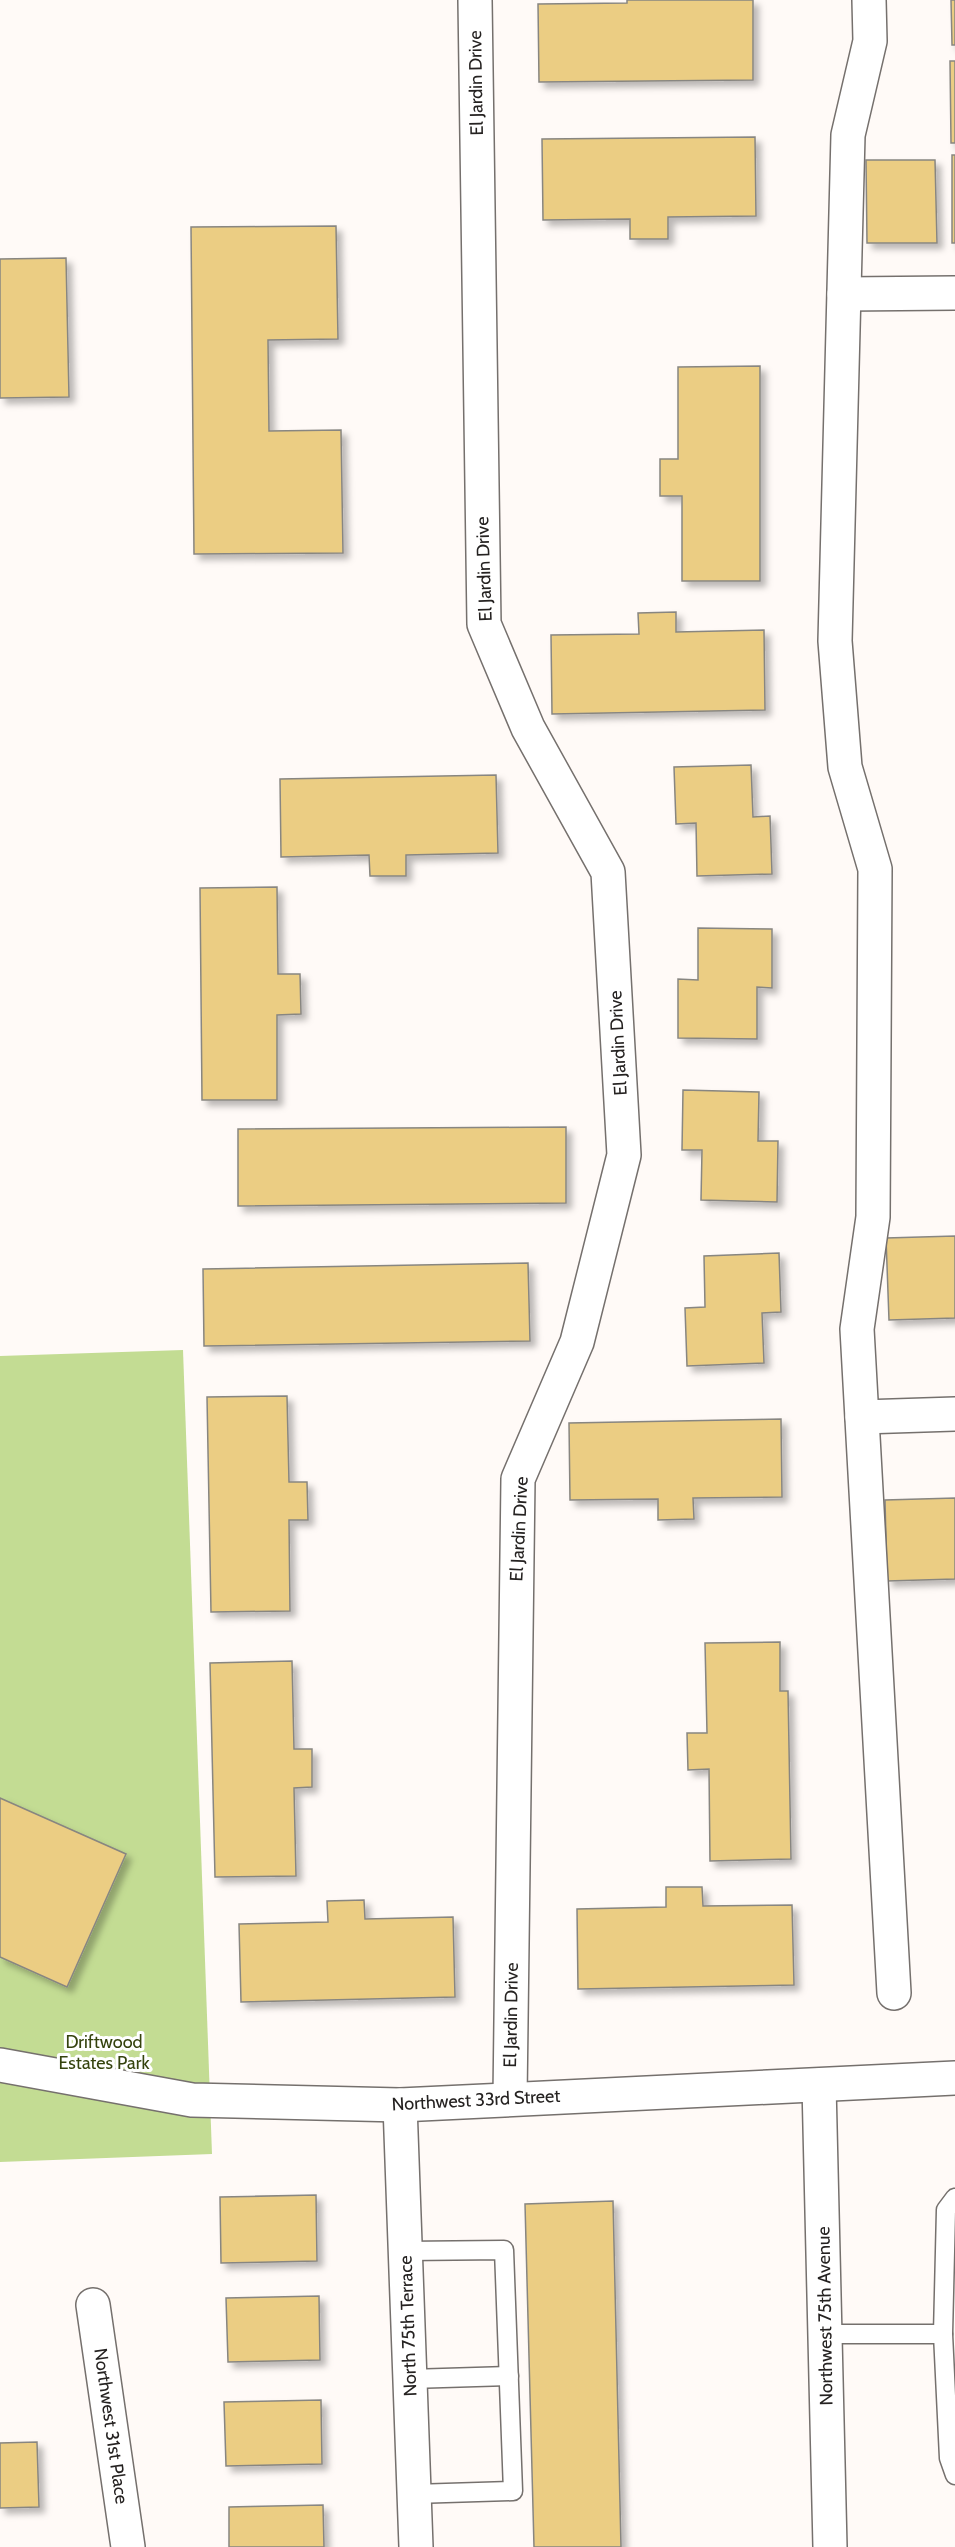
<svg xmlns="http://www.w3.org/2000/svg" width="955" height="2547" font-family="Cabin,sans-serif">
<defs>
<filter id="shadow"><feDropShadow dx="5.5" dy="5.5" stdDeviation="3" flood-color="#0004"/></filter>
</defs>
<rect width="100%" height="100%" fill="#fffaf7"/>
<path fill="#c3dc93" d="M183 1350 212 2154 0 2162V1356Z"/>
<g fill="#ebcd83" stroke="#888681" stroke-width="1.5" filter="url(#shadow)">
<path d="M627 0H753V80L539 82 538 4 627 3Z"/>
<path d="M951 0H955V45H952Z"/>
<path d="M950 61H955V143H951Z"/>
<path d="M755 137 756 216 668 217V239H630V219L543 220 542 139Z"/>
<rect x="952" y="155" width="3" height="88"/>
<path d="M866 160H935L937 243H867Z"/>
<path d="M336 226 338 339 268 340 269 431 341 430 343 553 194 554 191 227Z"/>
<path d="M66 258 69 397 0 398V259Z"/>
<path d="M760 366V581H682V496H660V459H678V367Z"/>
<path d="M676 612V632L764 630 765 710 552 714 551 635 639 634 638 613Z"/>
<path d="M751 765 753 817 770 816 772 874 697 876 696 823 676 824 674 767Z"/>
<path d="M496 775 498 853 406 855V876H370L369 855 281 857 280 779Z"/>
<path d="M277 887 278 974H300L301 1014 277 1015V1100H202L200 888Z"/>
<path d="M698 928 772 929V988L757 987V1039L678 1038V979L698 980Z"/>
<path d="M683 1090 759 1092 758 1141H778L777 1202 701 1200 702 1150H682Z"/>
<path d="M566 1127V1203L238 1206V1129Z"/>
<path d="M955 1236V1318L889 1320 886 1238Z"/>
<path d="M779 1253 781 1312 762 1313 764 1363 687 1366 685 1308 705 1307 704 1256Z"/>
<path d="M528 1263 530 1341 204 1346 203 1269Z"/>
<path d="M287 1396 289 1482H307L308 1520H289L290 1611 211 1612 207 1397Z"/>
<path d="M781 1419 782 1497 693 1498 694 1519 658 1520V1499L570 1500 569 1423Z"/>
<path d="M955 1498V1579L887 1581 885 1500Z"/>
<path d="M780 1642V1691H788L791 1859 710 1861 709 1769 688 1770 687 1733H707L705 1643Z"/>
<path d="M292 1661 294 1749H312V1787L294 1788 296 1876 215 1877 210 1663Z"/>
<path d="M0 1798 126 1854 67 1987 0 1957Z"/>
<path d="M666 1887H702L703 1906 792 1905 794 1985 578 1989 577 1909 666 1907Z"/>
<path d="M364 1900 365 1919 453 1917 455 1997 241 2002 239 1924 328 1922 327 1901Z"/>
<path d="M316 2195 317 2261 221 2263 220 2197Z"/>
<path d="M613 2201 621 2547H534L525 2204Z"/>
<path d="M319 2296 320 2360 228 2362 226 2298Z"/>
<path d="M321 2400 322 2464 226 2466 224 2402Z"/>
<path d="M37 2442 39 2507 0 2508V2443Z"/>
<path d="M323 2505 324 2547H229V2507Z"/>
</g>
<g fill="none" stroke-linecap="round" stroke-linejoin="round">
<defs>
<g id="lane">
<path d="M955 2198 946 2210 943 2334 949 2458 955 2475"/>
<path d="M405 2251 504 2250 513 2491 414 2494"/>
<path d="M825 2334H943"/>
<path d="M410 2379 509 2376"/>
</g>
<g id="street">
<path d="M475 0 484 624 528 728 608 872 624 1155 577 1342 518 1479 510 2098"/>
<path d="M869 0 870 41 848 135 835 641 845 767 875 869 873 1217 857 1329 894 1993"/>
<path d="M844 294 955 293"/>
<path d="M862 1417 955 1414"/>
<path d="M0 2065 192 2100 400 2105 955 2078"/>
<path d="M819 2085 830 2547"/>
<path d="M400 2105 416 2547"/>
<path d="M93 2305 128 2547"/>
</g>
</defs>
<use href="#lane" stroke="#75706d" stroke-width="21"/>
<use href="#street" stroke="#75706d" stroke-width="36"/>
<use href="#lane" stroke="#fff" stroke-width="18"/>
<use href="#street" stroke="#fff" stroke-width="33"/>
</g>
<g text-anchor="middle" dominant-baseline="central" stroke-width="6" stroke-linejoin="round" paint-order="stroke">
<g font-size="18" fill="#252221" stroke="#fff">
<text transform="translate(476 83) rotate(-91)">El Jardin Drive</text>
<text transform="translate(484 569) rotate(-92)">El Jardin Drive</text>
<text transform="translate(618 1043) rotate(-93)">El Jardin Drive</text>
<text transform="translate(519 1529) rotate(-87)">El Jardin Drive</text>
<text transform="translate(511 2015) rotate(-89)">El Jardin Drive</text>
<text transform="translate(476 2100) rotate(-3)">Northwest 33rd Street</text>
<text transform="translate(825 2316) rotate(-91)">Northwest 75th Avenue</text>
<text transform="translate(408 2326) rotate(-92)">North 75th Terrace</text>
<text transform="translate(111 2426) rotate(82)">Northwest 31st Place</text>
</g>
<g font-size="18" fill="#35430e" stroke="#fff">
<text x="104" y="2042">Driftwood<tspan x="104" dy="21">Estates Park</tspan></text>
</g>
</g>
</svg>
